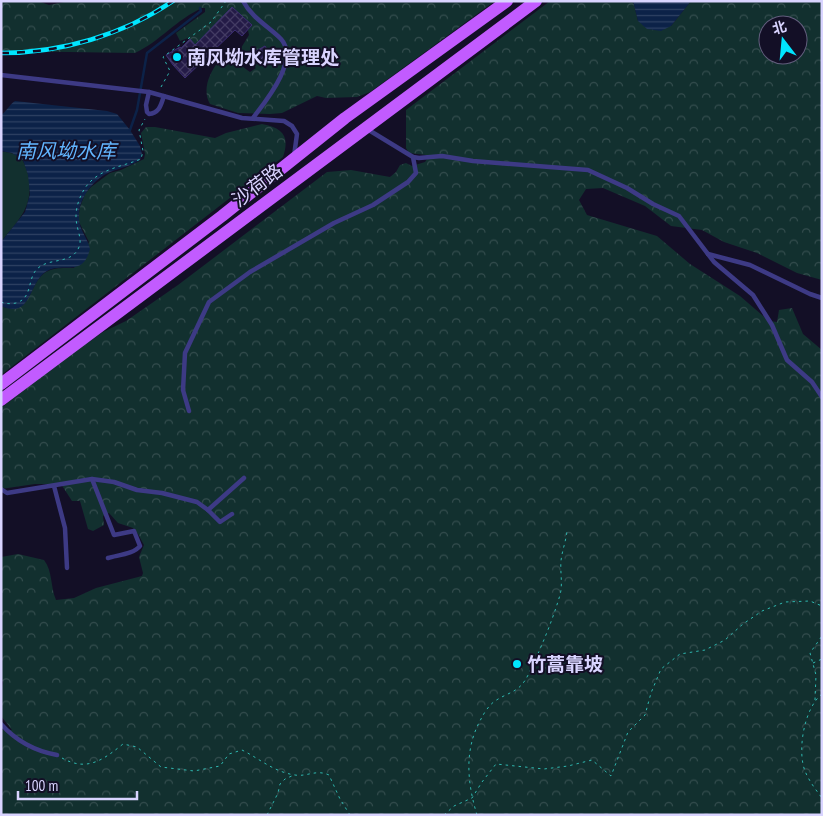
<svg xmlns="http://www.w3.org/2000/svg" width="823" height="816" font-family="'PT Sans Narrow','Noto Sans SC',sans-serif">
<defs>
<pattern id="forest-crowns" width="20" height="18" patternUnits="userSpaceOnUse" patternTransform="scale(1.25)"><rect width="20" height="18" fill="#12302f"/><path d="M2 6a3 3 0 1 1 6 0M12 15a3 3 0 1 1 6 0" fill="none" stroke="#344d4e"/></pattern>
<pattern id="water-rules" width="6" height="5" patternUnits="userSpaceOnUse" patternTransform="scale(1.25)"><rect width="6" height="5" fill="#0c2248"/><path d="M0 2.5h6" fill="none" stroke="#2f4163"/></pattern>
<pattern id="building-cross-hatch" width="8" height="8" patternUnits="userSpaceOnUse" patternTransform="scale(1.25)"><rect width="8" height="8" fill="#241b47"/><path d="M0 0l8 8M0 8l8-8" fill="none" stroke="#433b63"/></pattern>
</defs>
<rect width="100%" height="100%" fill="#130f26"/>
<path fill="#12302f" d="M1 151C7 153 14 152 19 157 24 160 26 168 28 174 35 206 19 219 1 242Z"/>
<g fill="url(#forest-crowns)" fill-rule="evenodd">
<path d="M1 1H38L49 5 69 1H495L370 92 357 97 326 98 317 96 282 113 270 114 238 113 210 104C202 90 209 74 218 62 233 58 237 63 250 72L256 68 241 54V48L249 35 248 30 252 25 219 22 195 45 188 38 180 41 176 33 205 12V8H202C177 19 159 42 135 53L1 51Z"/>
<path d="M550 1H633L638 21 671 26 691 1H822V280L797 273 757 253 724 242 702 230 671 226 645 206 603 188 586 189 579 200 587 215 657 236 690 264 740 296 769 321 777 322 779 310 792 308 803 334 822 350V815H1V730H12L1 716V693L3 682 1 679V557L18 554 44 560C53 572 50 586 56 600L74 598 96 588 142 576 143 573 139 557 144 545 138 534 133 528 118 523 109 513 103 516 104 525 93 531 88 529 80 501H72L61 484H35L1 489V408L59 363 103 332 126 321 178 285 327 172 351 170 390 177 396 172 400 165 406 163 412 166 425 162 427 159 426 155 409 153 406 148V110ZM768 25H798V55H768Z"/>
<path d="M262 124C283 128 290 136 283 157L1 375V306C32 319 28 283 46 272 54 267 65 268 74 268L89 242 78 220 80 207 85 194 91 187 110 173 121 170 144 159 145 154 141 133 146 127H155L215 138 226 133Z"/>
</g>
<g fill="url(#water-rules)">
<path d="M633 1H691L671 26 661 31 647 29 638 21Z"/>
<path d="M15 101 107 111 117 114 130 130 140 146 142 154 140 160C130 166 121 168 110 172 93 179 77 200 79 219 79 229 88 239 90 249 82 280 62 259 44 273 28 286 31 319 1 306V242L25 212 30 194 28 175 23 160 12 153 1 151V115C7 111 9 105 15 101Z"/>
</g>
<g fill="none" stroke-linecap="round" stroke-linejoin="round">
<path stroke="#0c2248" stroke-width="2.5" d="M130 130 137 110 147 53 201 11 200 8"/>
</g>
<g fill="url(#building-cross-hatch)" stroke="#3b2d73">
<path d="M232 7 252 25 242 36 235 30 185 78 173 65 166 55 180 47 181 48 190 39 195 45Z"/>
<path d="M265 46 273 60 263 65 256 51Z"/>
</g>
<g fill="none" stroke-linecap="round" stroke-linejoin="round">
<g stroke="#2fb8b0" stroke-width="1" stroke-dasharray="2.5 4" stroke-linecap="butt">
<path d="M161 87 170 71 163 57 211 22 226 1"/>
<path d="M1 302C6 304 11 304 16 303 33 298 27 279 37 269 49 257 72 265 79 247 82 240 78 232 77 225 74 213 78 199 85 188 98 169 121 167 141 159L143 151 139 130 145 119"/>
<path d="M813 663 822 659"/>
<path d="M822 694C804 708 797 751 805 771 809 781 816 790 822 798"/>
<path d="M815 700 816 675 810 653 822 636"/>
<path d="M62 758C87 772 103 760 123 744L137 747 161 767 194 771 220 766 229 754 242 750C260 759 274 772 295 775 307 777 316 769 329 775L340 799 350 815"/>
<path d="M267 815 278 793 280 784 285 779 294 775"/>
<path d="M444 815 454 806 472 798 482 782 496 764 544 769 568 766 592 760 611 776 628 732 645 715 651 693 661 669 680 654 705 650 725 640 743 624 762 611 785 602 810 601 822 606"/>
<path d="M477 815C467 782 464 749 481 719 484 713 489 705 495 701 510 691 520 693 529 673 541 648 552 622 560 595 563 584 560 572 561 561 562 551 566 541 567 531"/>
</g>
<g stroke="#3d3a85" stroke-width="4.5">
<path d="M243 1C252 18 268 26 281 39 300 60 265 102 253 118"/>
<path d="M1 75 149 92 242 118 284 121 292 126 297 134 294 156"/>
<path d="M149 92 146 105 147 112 149 114C160 113 161 104 164 96"/>
<path d="M367 129 413 157 419 158 442 156 473 161 588 170 627 188 653 204 679 216 714 262 753 295 772 325 787 360 812 382 822 397"/>
<path d="M708 254 750 265 810 294 822 298"/>
<path d="M189 411 183 390 185 353 209 302 250 272 334 223 373 205 408 182 416 173 413 157"/>
<path d="M92 479 114 535 134 531 140 546C134 554 118 555 108 558"/>
<path d="M54 486 65 528 67 568"/>
<path d="M1 489 7 493 92 479 114 482 137 490 162 493 197 502 208 510 220 522 232 514"/>
<path d="M208 510 244 478"/>
<path d="M1 724C16 741 35 751 57 755"/>
</g>
<g stroke="#c25bff" stroke-width="12">
<path d="M1 384 222 216 345 118 507 1"/>
<path d="M1 400 536 1"/>
</g>
<defs>
<path id="rail" d="M1 53C61 53 123 35 173 1"/>
</defs>
<use href="#rail" stroke="#00e5ff" stroke-width="4.5"/>
<use href="#rail" stroke="#130f26" stroke-width="2.5" stroke-dasharray="8" stroke-linecap="butt"/>
</g>
<g fill="#00e5ff" stroke="#130f26" stroke-width="2">
<circle cx="177" cy="57" r="5"/>
<circle cx="517" cy="664" r="5"/>
</g>
<g text-anchor="middle" dominant-baseline="central" stroke-width="4" stroke-linejoin="round" paint-order="stroke">
<g font-size="19" font-weight="bold" fill="#d9d4ff" stroke="#130f26" text-anchor="start">
<text x="187" y="57">南风坳水库管理处</text>
<text x="527" y="664">竹蒿靠坡</text>
</g>
<g font-size="19" fill="#d9d4ff" stroke="#130f26">
<text transform="translate(257 185) rotate(-37)">沙荷路</text>
</g>
<g font-size="20" font-style="italic" fill="#62b6ff" stroke="#130f26">
<text x="66" y="151">南风坳水库</text>
</g>
</g>
<rect width="823" height="816" fill="none" stroke="#d9d4ff" stroke-width="5"/>
<g transform="translate(783 40) rotate(344)"><circle r="24" fill="#130f26" stroke="#625e7d"/>
<path d="M0-4L9 19L0 12L-9 19Z" fill="#00e5ff"/>
<text y="-8" font-size="14" font-weight="bold" text-anchor="middle" fill="#d9d4ff">北</text>
</g>
<path d="M18 791v8h119v-8" fill="none" stroke="#d9d4ff" stroke-width="2.5"/>
<text x="25" y="791" font-size="15" fill="#d9d4ff" stroke="#130f26" stroke-width="4" paint-order="stroke">100 m</text>
</svg>
